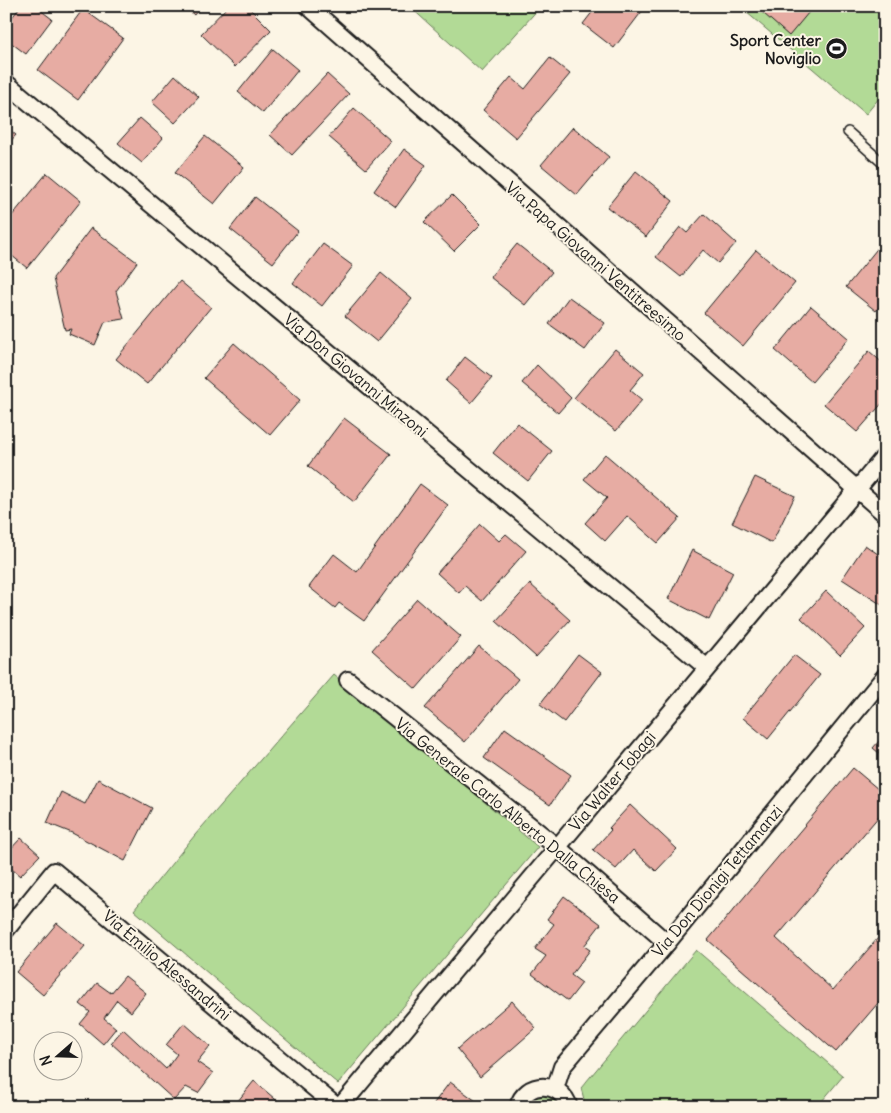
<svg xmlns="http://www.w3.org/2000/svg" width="891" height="1113" font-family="Delius,sans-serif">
<rect width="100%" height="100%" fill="#fcf5e5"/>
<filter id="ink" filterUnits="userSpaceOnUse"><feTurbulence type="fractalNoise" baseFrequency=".02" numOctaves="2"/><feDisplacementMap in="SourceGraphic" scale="10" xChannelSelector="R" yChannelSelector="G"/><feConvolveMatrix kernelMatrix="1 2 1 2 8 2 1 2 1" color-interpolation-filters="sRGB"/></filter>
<g filter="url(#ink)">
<g fill="#b2da96" stroke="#677b59">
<path d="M409 6H541L482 72Z"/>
<path d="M739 6H885V91L866 114Z"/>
<path d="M334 675 538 847 338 1084 134 910 195 835Z"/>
<path d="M696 950 843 1076 817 1107H586L581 1088Z"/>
<path d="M546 1091 563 1107H524L530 1096Z"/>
</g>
<g fill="#e7aca3" stroke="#1c1c1c">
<path d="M21 6H35L52 19 26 54 6 39V25Z"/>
<path d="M184 6H201L194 15Z"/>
<path d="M228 6H247L271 30 235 67 201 34Z"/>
<path d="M597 6H646L614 48 583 24Z"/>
<path d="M755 6H814L789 36Z"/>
<path d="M83 9 123 38 78 100 38 70Z"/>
<path d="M273 49 298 70 263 113 238 92Z"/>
<path d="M550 58 570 74 516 138 483 110 511 77 525 89Z"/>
<path d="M327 74 349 94 292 155 270 135Z"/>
<path d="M175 75 199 97 175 123 152 102Z"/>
<path d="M354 108 391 141 366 169 329 137Z"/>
<path d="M140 118 163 138 142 163 118 143Z"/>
<path d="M6 127 16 135 6 146Z"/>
<path d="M573 127 609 157 577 195 541 165Z"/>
<path d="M205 136 244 167 214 204 175 173Z"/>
<path d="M404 149 426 165 396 207 374 191Z"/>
<path d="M636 171 673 201 646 237 607 207Z"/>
<path d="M47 173 81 201 27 268 6 251V223Z"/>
<path d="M452 195 481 224 454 251 424 222Z"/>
<path d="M255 197 298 231 273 263 230 229Z"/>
<path d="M704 214 736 243 718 263 703 250 681 277 656 257 680 227 687 233Z"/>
<path d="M91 228 137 262 116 291 124 319 105 322 95 345 69 334 71 329 65 330 53 278Z"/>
<path d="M885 239V300L876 311 846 287Z"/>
<path d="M323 244 353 266 322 306 293 283Z"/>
<path d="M517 244 552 272 525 305 490 277Z"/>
<path d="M756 250 795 283 743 346 704 313Z"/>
<path d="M381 273 412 299 377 342 345 316Z"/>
<path d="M180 281 211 307 147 384 116 359Z"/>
<path d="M569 297 605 323 585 350 549 324Z"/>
<path d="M811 306 849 338 812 382 775 350Z"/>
<path d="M234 343 300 400 270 435 204 378Z"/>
<path d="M615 349 644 373 630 390 642 400 616 431 574 398Z"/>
<path d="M869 351 885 365V400L857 432 824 404Z"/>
<path d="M465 357 492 378 471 403 446 381Z"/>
<path d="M537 365 571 398 558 413 522 383Z"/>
<path d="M344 418 391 454 354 502 308 466Z"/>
<path d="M517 423 552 451 528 481 493 453Z"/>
<path d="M605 454 680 518 658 543 627 516 605 541 585 523 607 498 584 479Z"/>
<path d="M755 477 795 496 772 543 732 523Z"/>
<path d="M420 484 448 505 364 621 339 603 335 608 309 587 334 554 357 572Z"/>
<path d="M480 524 499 541 506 534 526 551 482 601 465 586 459 593 437 573Z"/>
<path d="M865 545 885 559V607L842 579Z"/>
<path d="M692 550 733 572 709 620 668 599Z"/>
<path d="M530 584 570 620 536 657 496 621Z"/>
<path d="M826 591 865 628 840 655 801 618Z"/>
<path d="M417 599 461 637 416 689 372 650Z"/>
<path d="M479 646 518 679 465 742 425 708Z"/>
<path d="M578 654 602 672 564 722 540 704Z"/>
<path d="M794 655 820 675 768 739 743 718Z"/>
<path d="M505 728 571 775 550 805 484 758Z"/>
<path d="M885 734V758L873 748Z"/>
<path d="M853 768 885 795V809L776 938 833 990 885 930V995L836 1052 708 940Z"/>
<path d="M98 779 152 808 125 861 72 833 47 823 61 792 85 804Z"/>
<path d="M630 805 677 849 656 871 633 850 616 869 593 850 611 830 609 828Z"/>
<path d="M21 838 40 855 20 876 6 864V854Z"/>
<path d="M564 896 601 924 584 946 590 950 571 975 582 983 568 1001 532 974 546 956 535 949 554 924 547 919Z"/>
<path d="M57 923 85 946 43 995 16 972Z"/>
<path d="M125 976 146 993 131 1012 117 1000 104 1018 116 1028 103 1044 80 1024 90 1012 80 1004 97 983 111 993Z"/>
<path d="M512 1001 536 1028 480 1077 457 1049Z"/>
<path d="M184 1023 210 1046 197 1062 213 1073 198 1093 186 1087 174 1100 111 1043 123 1029 166 1069 177 1054 166 1045Z"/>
<path d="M254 1081 282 1105 281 1107H233Z"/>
<path d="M450 1082 476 1101 471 1107H431Z"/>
</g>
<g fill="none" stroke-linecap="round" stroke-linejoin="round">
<defs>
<path id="service" d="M848 132 885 165"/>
<g id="minor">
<path d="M308 6 885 514"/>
<path d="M6 83 706 667"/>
<path d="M348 680 557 847 667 943"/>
<path d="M6 930 54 871 337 1107"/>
<path d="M555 1089 562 1067 667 943 885 676"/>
<path d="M340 1107 885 456"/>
<path d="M518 1107C525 1080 561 1080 569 1107"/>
</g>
</defs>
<use href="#service" stroke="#1c1c1c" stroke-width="12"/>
<use href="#minor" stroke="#1c1c1c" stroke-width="20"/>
<use href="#service" stroke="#fcf5e5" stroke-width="9"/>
<use href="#minor" stroke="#fcf5e5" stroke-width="16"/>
</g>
</g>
<defs>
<symbol id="stadium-disc" viewBox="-11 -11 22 22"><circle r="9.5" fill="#1c1c1c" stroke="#fcf5e5"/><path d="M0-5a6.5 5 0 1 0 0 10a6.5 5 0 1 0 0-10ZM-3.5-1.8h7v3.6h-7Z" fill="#fff"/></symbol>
</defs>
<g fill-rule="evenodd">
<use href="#stadium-disc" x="824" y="36" width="25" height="25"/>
</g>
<g text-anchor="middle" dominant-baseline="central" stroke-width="4" stroke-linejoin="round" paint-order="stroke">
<g font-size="16" font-weight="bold" fill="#1c1c1c" stroke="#fcf5e5" text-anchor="end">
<text x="821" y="40">Sport Center<tspan x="821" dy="18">Noviglio</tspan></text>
</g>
<g font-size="16" fill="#1c1c1c" stroke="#fcf5e5">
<text transform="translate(596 261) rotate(41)">Via Papa Giovanni Ventitreesimo</text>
<text transform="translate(356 375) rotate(40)">Via Don Giovanni Minzoni</text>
<text transform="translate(612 781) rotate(-50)">Via Walter Tobagi</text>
<text transform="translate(508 810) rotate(39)">Via Generale Carlo Alberto Dalla Chiesa</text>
<text transform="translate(717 881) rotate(-50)">Via Don Dionigi Tettamanzi</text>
<text transform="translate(167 965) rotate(40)">Via Emilio Alessandrini</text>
</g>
</g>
<rect width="891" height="1113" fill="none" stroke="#fcf5e5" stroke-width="25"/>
<rect x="12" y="12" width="866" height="1088" fill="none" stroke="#1c1c1c" stroke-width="2" filter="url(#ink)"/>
<g transform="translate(58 1056) rotate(250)"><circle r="24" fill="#fcf5e5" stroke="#a29e95"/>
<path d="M0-4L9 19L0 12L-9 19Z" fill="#1c1c1c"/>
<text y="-8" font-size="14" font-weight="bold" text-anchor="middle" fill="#1c1c1c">N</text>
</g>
</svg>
